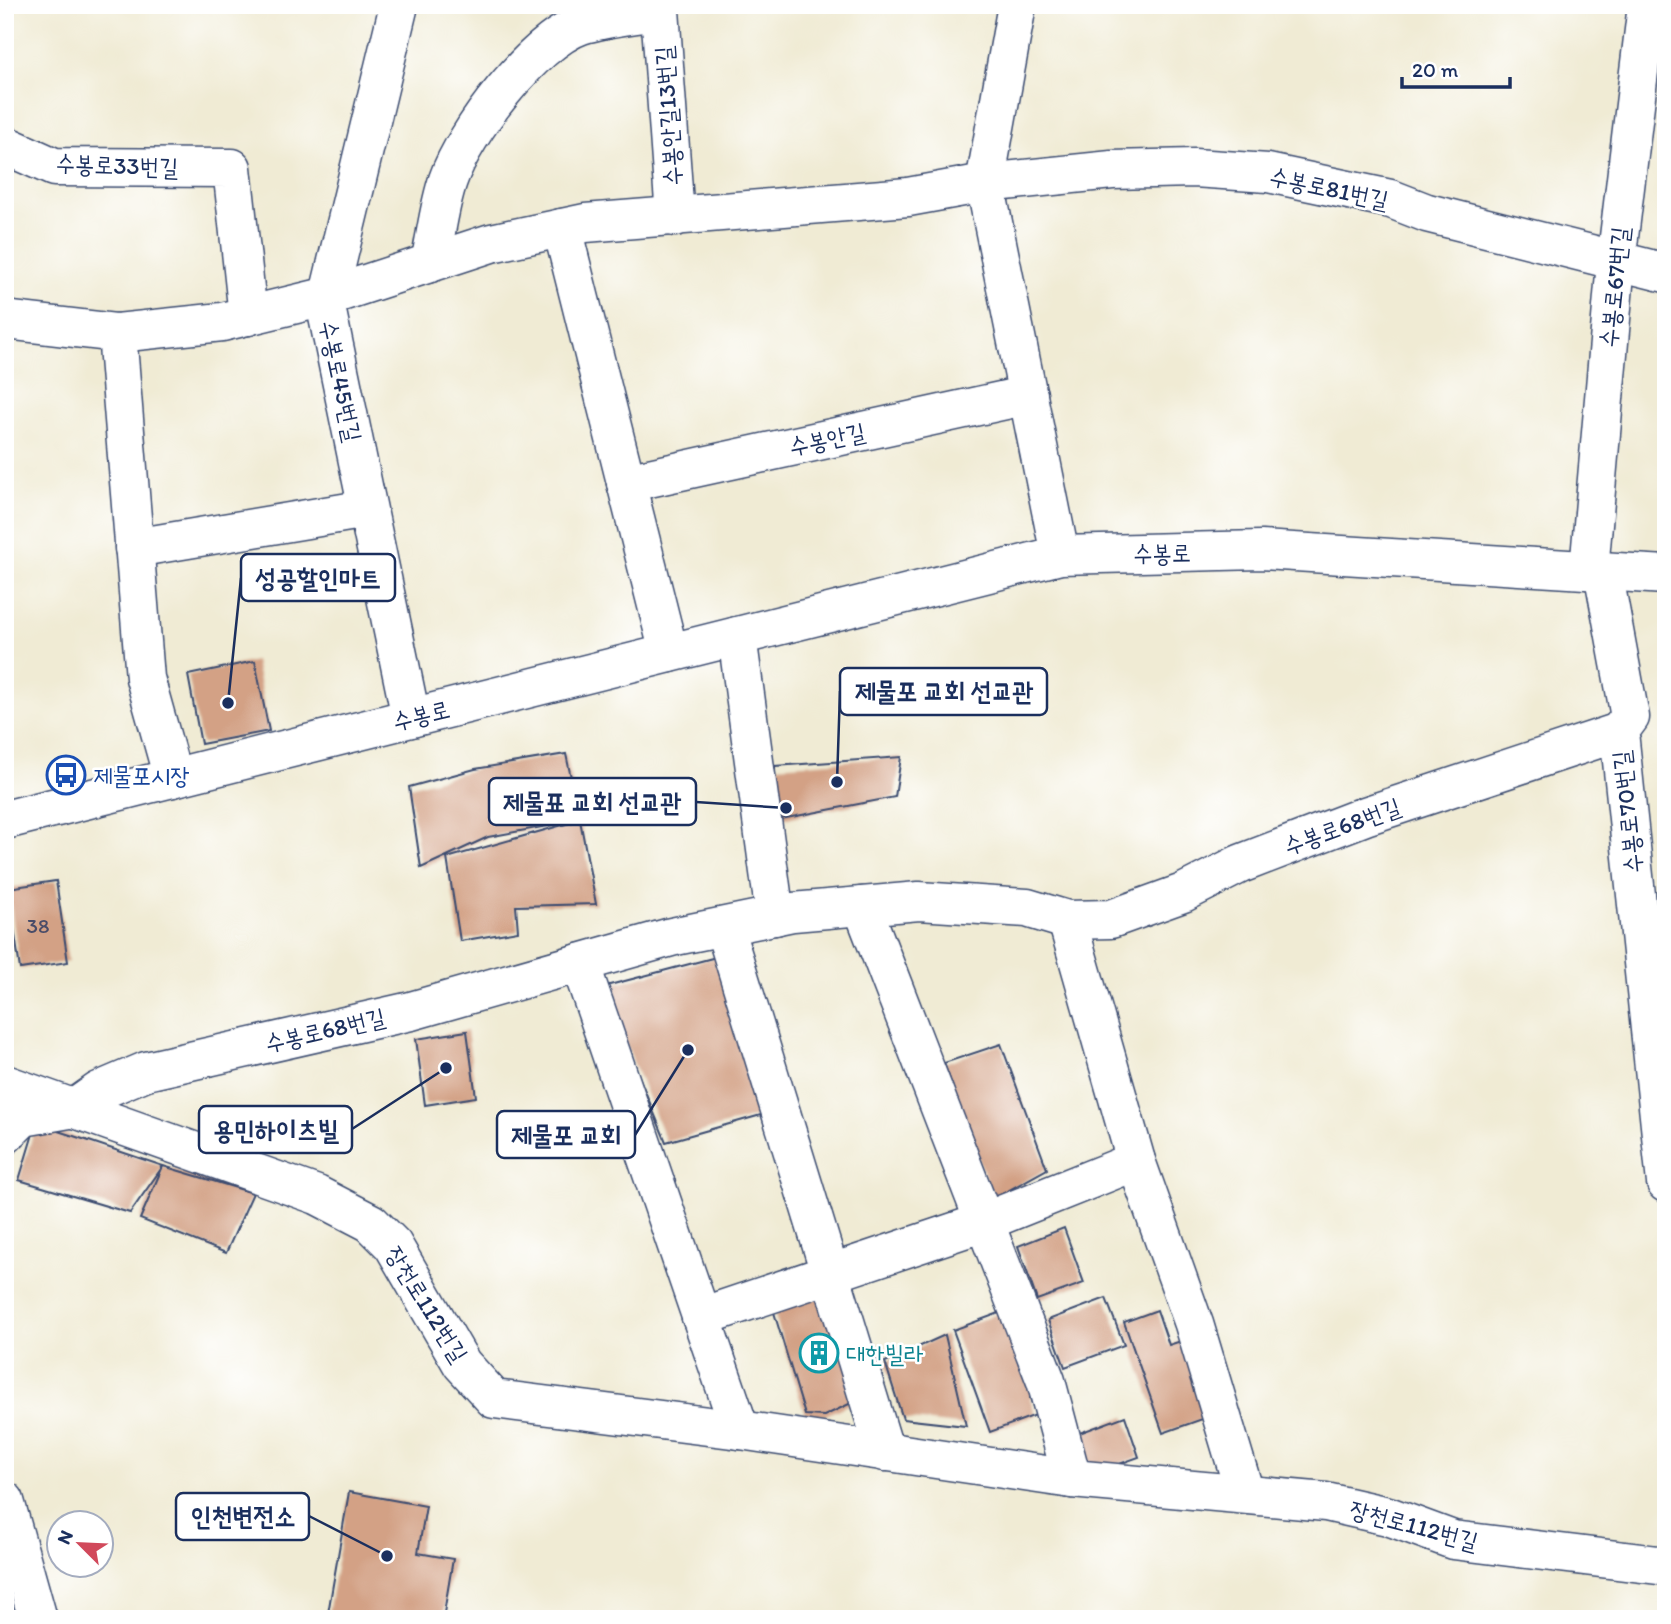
<svg xmlns="http://www.w3.org/2000/svg" width="1671" height="1624" font-family="Itim,'Poor Story',sans-serif">
<rect width="100%" height="100%" fill="#fff"/>
<filter id="ink" filterUnits="userSpaceOnUse"><feTurbulence type="fractalNoise" baseFrequency=".0143" numOctaves="2"/><feDisplacementMap in="SourceGraphic" scale="14" xChannelSelector="R" yChannelSelector="G"/><feConvolveMatrix kernelMatrix="1 2 1 2 8 2 1 2 1" color-interpolation-filters="sRGB"/></filter>
<filter id="wash" filterUnits="userSpaceOnUse"><feTurbulence type="fractalNoise" baseFrequency=".00686" numOctaves="4" result="noise"/><feDisplacementMap in="SourceGraphic" scale="28" xChannelSelector="R" yChannelSelector="G"/><feGaussianBlur stdDeviation="1.57" result="paint"/><feColorMatrix in="noise" values="0 0 0 0 0 0 0 0 0 0 0 0 0 0 0 0 0 1.4 0 .05"/><feComposite in="paint" operator="in"/></filter>
<g filter="url(#wash)">
<rect width="100%" height="100%" fill="#f0ebd4"/>
<g id="blocks">
<g fill="#d3a185">
<path d="M255 661 269 731 201 744 188 675Z"/>
<path d="M566 754 580 820 596 904 516 906 518 931 460 941 447 858 580 820 488 837 421 868 409 787 475 769Z"/>
<path d="M901 757 895 797 776 820 775 766Z"/>
<path d="M56 881 68 962 20 969 8 888Z"/>
<path d="M720 956 768 1113 666 1142 602 987Z"/>
<path d="M467 1031 476 1097 425 1105 416 1039Z"/>
<path d="M1001 1044 1047 1169 993 1199 944 1063Z"/>
<path d="M36 1124 86 1140 163 1166 130 1213 19 1180Z"/>
<path d="M163 1166 253 1193 226 1253 140 1219Z"/>
<path d="M1064 1228 1084 1283 1037 1300 1018 1246Z"/>
<path d="M832 1291 864 1397 824 1416 805 1415 773 1309Z"/>
<path d="M1106 1298 1124 1345 1065 1367 1048 1320Z"/>
<path d="M1157 1310 1169 1345 1184 1340 1211 1416 1163 1433 1124 1322Z"/>
<path d="M1002 1312 1040 1379 1030 1398 1036 1415 990 1432 953 1330Z"/>
<path d="M945 1335 966 1426 903 1419 885 1362Z"/>
<path d="M1125 1416 1139 1457 1108 1468 1081 1464 1066 1438Z"/>
<path d="M349 1492 426 1506 418 1553 453 1559 443 1619H327Z"/>
</g>
</g>
</g>
<g filter="url(#ink)">
<use href="#blocks" fill-opacity="0" stroke="#3b4b70" stroke-width="2"/>
<g fill="none" stroke-linecap="round" stroke-linejoin="round">
<defs>
<g id="minor">
<path d="M399 5 326 307 411 718"/>
<path d="M1017 5 985 183 1060 555"/>
<path d="M5 145 54 167 232 168 248 316"/>
<path d="M562 228 669 653"/>
<path d="M430 263C436 236 439 206 448 180 464 133 534 41 581 25 606 17 634 15 660 10L675 217"/>
<path d="M5 320 117 333 222 322 329 296 491 243 585 223 908 197 985 183 1112 170 1194 168 1268 173 1391 199 1427 213 1666 273"/>
<path d="M117 333 145 678 173 778"/>
<path d="M626 483 1028 395"/>
<path d="M134 548 367 509"/>
<path d="M1589 570 1616 262 1647 5"/>
<path d="M1603 571 1630 717 1619 732 1666 1183"/>
<path d="M737 636 775 916"/>
<path d="M5 820 1060 555 1261 550 1666 575"/>
<path d="M862 906 1046 1381 1072 1479"/>
<path d="M1067 920 1136 1161 1194 1324 1245 1494"/>
<path d="M724 927 885 1452"/>
<path d="M580 963 740 1430"/>
<path d="M5 1084 317 1195 371 1223 393 1245 462 1364 494 1399 740 1430 1072 1479 1326 1502 1388 1516 1453 1540 1666 1566"/>
<path d="M5 1135 23 1117 75 1108 99 1091 146 1071 411 1011 671 937 793 912 919 901 1027 908 1067 920 1111 919 1183 893 1240 864 1365 816 1619 732"/>
<path d="M701 1317 984 1222 1136 1161"/>
<path d="M5 1501 38 1619"/>
</g>
</defs>
<use href="#minor" stroke="#3b4b70" stroke-width="41"/>
<use href="#minor" stroke="#fff" stroke-width="38"/>
</g>
</g>
<defs>
<symbol id="bus-ring" viewBox="-11 -11 22 22"><circle r="9.5" fill="#fff" stroke="#1a4fb4" stroke-width="1.5"/><path d="M-5-6H5V4H4V6H2V4H-2V6H-4V4H-5ZM-3.5-4V0h7V-4ZM-3.5 1.2v1.5H-2V1.2ZM2 1.2v1.5H3.5V1.2Z" fill="#1a4fb4"/></symbol>
<symbol id="building-ring" viewBox="-11 -11 22 22"><circle r="9.5" fill="#fff" stroke="#0f9aa8" stroke-width="1.5"/><path d="M-4-6H4V6H1V3H-1V6H-4ZM-2.5-4.3h1.7v1.8h-1.7ZM.8-4.3h1.7v1.8H.8ZM-2.5-1h1.7V.8h-1.7ZM.8-1h1.7V.8H.8Z" fill="#0f9aa8"/></symbol>
</defs>
<g fill-rule="evenodd">
<use href="#bus-ring" x="44" y="753" width="44" height="44"/>
<use href="#building-ring" x="797" y="1331" width="44" height="44"/>
</g>
<g text-anchor="middle" dominant-baseline="central" stroke-width="5" stroke-linejoin="round" paint-order="stroke">
<g font-size="21" fill="#494c68">
<text x="38" y="925">38</text>
</g>
<g font-size="24" fill="#1b2f5e" stroke="#fff">
<text transform="translate(668 116) rotate(-94)">수봉안길13번길</text>
<text transform="translate(117 165) rotate(2)">수봉로33번길</text>
<text transform="translate(1329 188) rotate(12)">수봉로81번길</text>
<text transform="translate(1614 287) rotate(-84)">수봉로67번길</text>
<text transform="translate(341 381) rotate(78)">수봉로45번길</text>
<text transform="translate(827 439) rotate(-12)">수봉안길</text>
<text transform="translate(1162 553) rotate(-1)">수봉로</text>
<text transform="translate(421 715) rotate(-14)">수봉로</text>
<text transform="translate(1627 812) rotate(-96)">수봉로70번길</text>
<text transform="translate(1342 826) rotate(-20)">수봉로68번길</text>
<text transform="translate(325 1030) rotate(-13)">수봉로68번길</text>
<text transform="translate(427 1304) rotate(58)">장천로112번길</text>
<text transform="translate(1414 1525) rotate(15)">장천로112번길</text>
</g>
<g font-size="24" fill="#164399" stroke="#fff" text-anchor="start">
<text x="93" y="775">제물포시장</text>
</g>
<g font-size="24" fill="#0d838f" stroke="#fff" text-anchor="start">
<text x="846" y="1353">대한빌라</text>
</g>
</g>
<path fill="none" stroke="#1b2f5e" stroke-width="2.5" d="M228 703L241 578M837 782L840 691M786 808L696 802M446 1068L352 1129M688 1050L635 1135M387 1556L309 1516"/>
<g fill="#1b2f5e" stroke="#fff" stroke-width="2.5">
<circle cx="228" cy="703" r="7"/>
<circle cx="837" cy="782" r="7"/>
<circle cx="786" cy="808" r="7"/>
<circle cx="446" cy="1068" r="7"/>
<circle cx="688" cy="1050" r="7"/>
<circle cx="387" cy="1556" r="7"/>
</g>
<g fill="#fff" stroke="#1b2f5e" stroke-width="2.5">
<rect x="241" y="554" width="154" height="47" rx="7"/>
<rect x="840" y="668" width="207" height="47" rx="7"/>
<rect x="489" y="778" width="207" height="47" rx="7"/>
<rect x="199" y="1106" width="153" height="47" rx="7"/>
<rect x="497" y="1111" width="138" height="47" rx="7"/>
<rect x="176" y="1493" width="133" height="47" rx="7"/>
</g>
<g font-size="26" text-anchor="middle" font-weight="bold" fill="#1b2f5e">
<text x="318" y="587">성공할인마트</text>
<text x="944" y="700">제물포 교회 선교관</text>
<text x="592" y="811">제물표 교회 선교관</text>
<text x="276" y="1139">용민하이츠빌</text>
<text x="566" y="1144">제물포 교회</text>
<text x="243" y="1525">인천변전소</text>
</g>
<rect width="1671" height="1624" fill="none" stroke="#fff" stroke-width="28"/>
<g transform="translate(80 1544) rotate(294)"><circle r="33" fill="#ffffff" stroke="#a4acbf" stroke-width="2"/>
<path d="M0-5L12 26L0 18L-12 26Z" fill="#d1495b"/>
<text y="-10" font-size="19" font-weight="bold" text-anchor="middle" fill="#1b2f5e">N</text>
</g>
<path d="M1402 77v10h108v-10" fill="none" stroke="#1b2f5e" stroke-width="3.5"/>
<text x="1412" y="77" font-size="21" fill="#1b2f5e" stroke="#ffffff" stroke-width="5" paint-order="stroke">20 m</text>
</svg>
